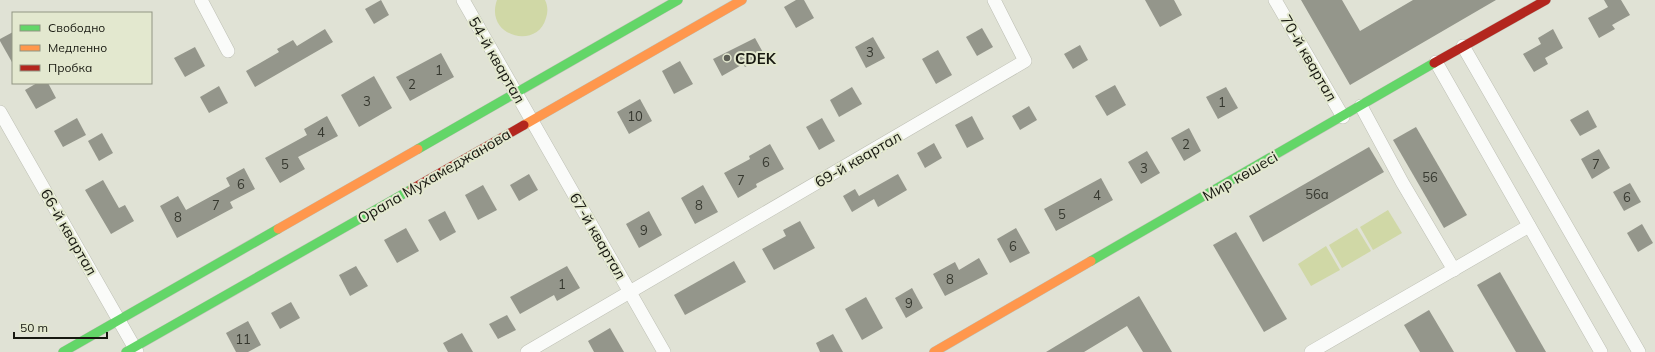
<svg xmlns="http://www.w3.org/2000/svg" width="1655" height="352" font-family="Mulish,sans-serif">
<rect width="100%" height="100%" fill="#e0e2d5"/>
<g fill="#d0d8a6">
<path d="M497 0H545C548 6 548 12 546 18 537 51 484 36 497 0Z"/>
<path d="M1388 210 1402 233 1373 250 1360 227Z"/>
<path d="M1357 228 1371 251 1342 268 1329 245Z"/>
<path d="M1326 246 1340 270 1311 286 1298 264Z"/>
</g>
<g fill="#94968b">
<path d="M381 0 389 15 374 24 365 9Z"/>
<path d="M796 0H804L814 18 796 28 784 7Z"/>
<path d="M1145 0H1174L1182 15 1160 27Z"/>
<path d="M1301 0H1342L1360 31 1413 0H1496L1350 85Z"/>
<path d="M1604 0H1621L1630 15 1612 25 1615 29 1599 38 1588 18 1608 7Z"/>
<path d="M982 28 993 47 977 56 966 37Z"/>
<path d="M325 29 333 42 255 87 246 71 279 52 277 49 293 40 297 46Z"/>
<path d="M1553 29 1563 48 1545 58 1548 64 1534 72 1523 54 1541 44 1538 38Z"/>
<path d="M13 32V64L0 41V39Z"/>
<path d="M873 37 885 58 866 68 855 47Z"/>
<path d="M755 38 765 56 745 67 743 64 722 76 713 59Z"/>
<path d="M1080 45 1088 60 1073 69 1064 54Z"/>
<path d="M195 47 205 66 185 77 174 58Z"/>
<path d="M938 50 952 75 936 84 922 59Z"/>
<path d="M441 53 454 77 410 101 396 77Z"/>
<path d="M680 61 693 84 674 94 662 71Z"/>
<path d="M374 76 392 108 359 127 341 95Z"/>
<path d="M37 83H48L56 98 36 109 25 90Z"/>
<path d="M1115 85 1126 105 1107 116 1095 96Z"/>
<path d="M219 86 228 103 209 113 200 97Z"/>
<path d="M852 87 862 104 839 117 830 100Z"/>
<path d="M1226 87 1238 108 1218 119 1206 97Z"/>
<path d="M640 99 652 121 629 134 617 112Z"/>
<path d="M1029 106 1037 120 1020 130 1012 116Z"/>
<path d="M1588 110 1597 127 1580 136 1570 120Z"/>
<path d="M327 116 338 136 298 157 305 169 280 183 265 158 307 135 304 129Z"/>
<path d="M972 116 984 139 967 148 955 125Z"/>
<path d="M77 118 86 135 63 147 54 131Z"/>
<path d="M822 118 835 141 819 150 806 127Z"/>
<path d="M1416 127 1467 215 1444 228 1393 140Z"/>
<path d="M1189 128 1201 151 1184 161 1171 138Z"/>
<path d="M102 133 113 153 99 161 88 141Z"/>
<path d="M934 143 942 158 925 168 917 153Z"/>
<path d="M770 144 784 169 756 184 757 187 738 198 724 173 750 159 749 156Z"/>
<path d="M1369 147 1384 172 1263 242 1249 216Z"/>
<path d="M1599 149 1610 168 1592 179 1581 159Z"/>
<path d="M1147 151 1160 173 1141 184 1128 162Z"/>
<path d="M244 168 255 189 230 202 233 208 177 238 160 206 178 196 186 210 230 186 226 178Z"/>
<path d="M529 174 538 190 519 201 510 185Z"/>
<path d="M898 174 907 190 878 207 874 199 852 212 843 196 855 189 859 196Z"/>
<path d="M1101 178 1113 200 1056 231 1044 209Z"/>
<path d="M103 180 119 208 125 205 134 221 111 234 85 190Z"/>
<path d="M1630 183 1641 202 1624 211 1613 192Z"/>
<path d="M483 185 497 210 478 220 465 195Z"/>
<path d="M703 185 718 212 695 224 681 198Z"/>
<path d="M445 211 456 232 440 241 428 220Z"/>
<path d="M649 211 662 235 639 248 626 224Z"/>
<path d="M800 221 815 248 774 270 762 249 786 236 783 230Z"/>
<path d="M1642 224 1653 243 1638 252 1627 233Z"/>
<path d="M406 228 419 251 397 263 384 240Z"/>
<path d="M1016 228 1030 253 1010 263 997 239Z"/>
<path d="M1236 232 1287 319 1264 332 1213 245Z"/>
<path d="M979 258 988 274 945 296 933 274 955 262 959 270Z"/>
<path d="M734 261 746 282 685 315 674 295Z"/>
<path d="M356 266 368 286 350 296 339 275Z"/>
<path d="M567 266 580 288 557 301 554 295 520 314 510 297Z"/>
<path d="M1500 272 1546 352H1516L1477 285Z"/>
<path d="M912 288 923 308 906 318 895 298Z"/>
<path d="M1139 296 1172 352H1143L1127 326 1084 352H1046Z"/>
<path d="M866 297 883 328 862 340 845 309Z"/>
<path d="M291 302 300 318 280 329 271 313Z"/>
<path d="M1429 310 1454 352H1420L1404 325Z"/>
<path d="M507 315 516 330 498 339 489 324Z"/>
<path d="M248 321 261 345 248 352H236L226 333Z"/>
<path d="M610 328 624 352H594L588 341Z"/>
<path d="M462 333 473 352H448L443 343Z"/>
<path d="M833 334 843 352H820L816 343Z"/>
</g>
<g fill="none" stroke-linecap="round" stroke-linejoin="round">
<defs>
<g id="street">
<path d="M201 0 228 51"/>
<path d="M463 0 664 352"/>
<path d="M1275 0 1343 117"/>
<path d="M1463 46 1639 352"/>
<path d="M1436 62 1601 352"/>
<path d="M1361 106 1402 182 1454 270"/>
<path d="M0 112 137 352"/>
<path d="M527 352 1025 61 994 0"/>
<path d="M1311 352 1529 226"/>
</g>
<g id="fast">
<path d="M418 149 678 0"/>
<path d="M1091 261 1434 63"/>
<path d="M63 352 278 229"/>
<path d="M126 352 412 189"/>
</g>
<g id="slow">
<path d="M524 125 742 0"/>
<path d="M278 229 418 149"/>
<path d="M934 352 1091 261"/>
</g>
<g id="jam">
<path d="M1434 63 1546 0"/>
<path d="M412 189 524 125"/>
</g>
</defs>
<use href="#street" stroke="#bdbfb4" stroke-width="14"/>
<use href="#fast" stroke="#bdbfb4" stroke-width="10"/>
<use href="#slow" stroke="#bdbfb4" stroke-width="10"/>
<use href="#jam" stroke="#bdbfb4" stroke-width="10"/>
<use href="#street" stroke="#fafbf9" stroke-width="13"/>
<use href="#fast" stroke="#63d668" stroke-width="9"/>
<use href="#slow" stroke="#ff974d" stroke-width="9"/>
<use href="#jam" stroke="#b3261e" stroke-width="9"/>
</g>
<circle fill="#5d5f55" stroke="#e3e8cf" stroke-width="1.5" cx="727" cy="58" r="4"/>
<g text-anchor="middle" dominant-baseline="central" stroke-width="4" stroke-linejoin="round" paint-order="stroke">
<g font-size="13" fill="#36382f">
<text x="870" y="52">3</text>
<text x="439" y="70">1</text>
<text x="412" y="84">2</text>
<text x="367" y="101">3</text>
<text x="1222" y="102">1</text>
<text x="635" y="116">10</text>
<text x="321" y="132">4</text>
<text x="1186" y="144">2</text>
<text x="766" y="162">6</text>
<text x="285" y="164">5</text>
<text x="1596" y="164">7</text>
<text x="1144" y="168">3</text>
<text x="1430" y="177">56</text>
<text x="741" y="180">7</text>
<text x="241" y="184">6</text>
<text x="1317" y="194">56а</text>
<text x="1097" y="195">4</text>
<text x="1627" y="197">6</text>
<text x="216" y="205">7</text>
<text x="699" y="205">8</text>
<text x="1062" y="214">5</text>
<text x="178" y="217">8</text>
<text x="644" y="230">9</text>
<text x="1013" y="246">6</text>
<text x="950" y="279">8</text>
<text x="562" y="284">1</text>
<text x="909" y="303">9</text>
<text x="243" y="339">11</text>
</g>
<g font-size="15" font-weight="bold" fill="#171810" stroke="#e3e8cf" text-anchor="start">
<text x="735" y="58">CDEK</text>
</g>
<g font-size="15" fill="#171810" stroke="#e3e8cf">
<text transform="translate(1309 58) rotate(60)">70-й квартал</text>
<text transform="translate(497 60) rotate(60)">54-й квартал</text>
<text transform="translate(858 159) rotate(-30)">69-й квартал</text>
<text transform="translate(434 176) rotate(-30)">Орала Мухамеджанова</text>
<text transform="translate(1240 176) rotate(-30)">Мир көшесі</text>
<text transform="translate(69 232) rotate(60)">66-й квартал</text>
<text transform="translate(598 236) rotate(60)">67-й квартал</text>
</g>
</g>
<rect x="12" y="12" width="140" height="72" fill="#e3e8cf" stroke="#919583"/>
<rect x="20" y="25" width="20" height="6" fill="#63d668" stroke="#919583"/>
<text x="48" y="32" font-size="12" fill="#171810">Свободно</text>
<rect x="20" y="45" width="20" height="6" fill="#ff974d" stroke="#919583"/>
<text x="48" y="52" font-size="12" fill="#171810">Медленно</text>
<rect x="20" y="65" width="20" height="6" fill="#b3261e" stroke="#919583"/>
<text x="48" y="72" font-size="12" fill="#171810">Пробка</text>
<path d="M14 332v6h93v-6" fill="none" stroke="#171810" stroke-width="2"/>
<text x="20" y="332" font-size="12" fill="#171810" stroke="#e3e8cf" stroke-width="3" paint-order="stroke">50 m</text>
</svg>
